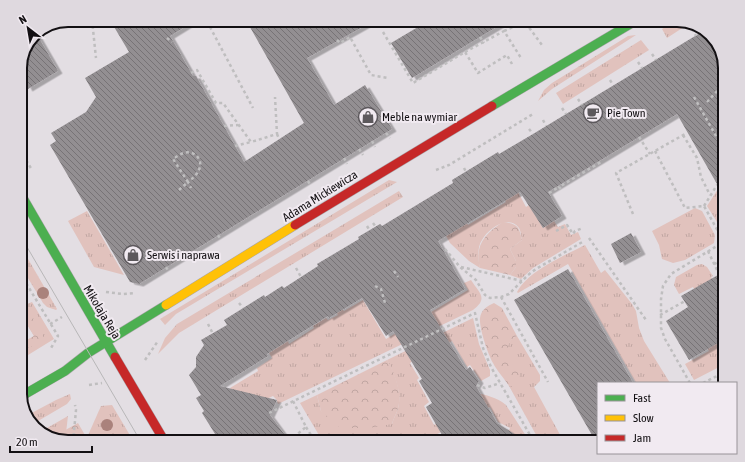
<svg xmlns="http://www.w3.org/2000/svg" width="745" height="462" font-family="'Asap Condensed',sans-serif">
<defs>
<pattern id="grass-tufts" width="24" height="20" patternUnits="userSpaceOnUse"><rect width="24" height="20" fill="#e1c2bd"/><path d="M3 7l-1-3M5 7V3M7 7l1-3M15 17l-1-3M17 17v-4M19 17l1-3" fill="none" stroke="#c0a6a2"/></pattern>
<pattern id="forest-crowns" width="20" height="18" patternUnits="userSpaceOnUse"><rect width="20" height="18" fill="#e1c2bd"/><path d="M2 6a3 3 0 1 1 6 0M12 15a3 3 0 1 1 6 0" fill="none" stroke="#c0a6a2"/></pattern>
<pattern id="building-back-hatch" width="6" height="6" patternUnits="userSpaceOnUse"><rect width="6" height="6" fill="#938f92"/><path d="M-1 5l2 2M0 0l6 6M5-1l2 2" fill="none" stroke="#777376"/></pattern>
<filter id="shadow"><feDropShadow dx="4.5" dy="2.5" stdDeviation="0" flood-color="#0004"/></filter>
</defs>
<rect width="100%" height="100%" fill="#e3dee3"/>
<g fill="url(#grass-tufts)">
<path d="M676 20 690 23 667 38 662 29Z"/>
<path d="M636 35 552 89 538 101 544 90 552 83 628 36Z"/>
<path d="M641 40 649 50 563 104 556 93Z"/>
<path d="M389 180 397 182 176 314 165 325 160 319Z"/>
<path d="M720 186 725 193V232L722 230 707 206Z"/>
<path d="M517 190 526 207 529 205 543 228 554 221 558 227 565 224 571 235 578 232 581 239 533 268 521 279 510 275 516 267V261L510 249 522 240C521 237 521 231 519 228 508 214 488 229 482 240 477 247 478 259 480 268L469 261 450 243 426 201 466 222 468 225 506 202 503 198Z"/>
<path d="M399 191 403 197 179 333 158 354 165 338 177 324Z"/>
<path d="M695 208 702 211 715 235 714 243 685 260 673 263 662 259 659 245 652 231Z"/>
<path d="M87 211 124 275 94 267 68 221Z"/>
<path d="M20 245 57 309 56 310 47 307 43 303 20 265Z"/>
<path d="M585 245 601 273 605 270 632 304 636 311 639 328 644 341 670 383H636L568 264 518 293 517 292C529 270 564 256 585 245Z"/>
<path d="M702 264 707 267 713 276 711 277 719 289 700 299 693 287 679 294 674 285 676 277 697 265Z"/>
<path d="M471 280C479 293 489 298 473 310L278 404 276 399 273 396 258 403 235 396 230 388 258 371 257 368 272 358 269 353 288 341 289 344 314 328 313 326 326 318 328 320 338 315 336 312 342 309 344 311 363 300 386 339 468 290 464 283Z"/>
<path d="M32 302 54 339 20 360V344L34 336 20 312V307Z"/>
<path d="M473 318 479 344 490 370V376L481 381 470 365 467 367 452 341 431 354 428 351 410 363 419 378 417 380 429 402 424 406 434 425 441 421 446 429 424 442H323L300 403 317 395 321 411 392 424C394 417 399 409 399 403 401 390 393 371 387 360Z"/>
<path d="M517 336 540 375V381L534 387 564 442H540L509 386 514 385C510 371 498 344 517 336Z"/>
<path d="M718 342 723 350 725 349V364L694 380 685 364 709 351 707 348Z"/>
<path d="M474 392C485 395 497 397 506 405L530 442H510L506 437 510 428 498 422 490 407 483 411Z"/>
<path d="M70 394 71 399 67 404 33 424 26 416 56 400Z"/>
<path d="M112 405 134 442H85L101 406Z"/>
<path d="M68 416 65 441 44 435 40 432Z"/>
</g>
<g fill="url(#forest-crowns)">
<path d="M503 222C518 224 519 227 522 240L510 249 516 261V267L510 275 480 268C474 246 485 233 503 222Z"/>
<path d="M494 303 502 308 517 336C508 340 507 348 507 357L516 368 520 376 514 386H509C504 378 497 371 493 363 488 354 479 328 480 318 481 310 487 306 494 303Z"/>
<path d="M33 318 43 335V340L20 353V344L34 336 26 323Z"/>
<path d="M387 360C394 371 401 390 399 403 399 409 394 417 392 424L369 428H340L321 411 317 395Z"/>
<path d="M78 423 89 442H68L51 438Z"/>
</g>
<g fill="url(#building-back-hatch)" filter="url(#shadow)">
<path d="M110 20H196L170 36 193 76H196L244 162 304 123 246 20H375L307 58 334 105 365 85 392 129 139 284 130 282 50 145 56 141 51 133 86 112 96 97 85 78 129 52Z"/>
<path d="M414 20H508L412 78 391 43 418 27Z"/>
<path d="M705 30 718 44 725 65V198L677 114 548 192 562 216 543 228 520 192 438 241 465 289 430 310 466 370 470 367 479 381 476 386 497 423 527 442H446L426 407 432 403 419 381 422 379 393 331 386 336 362 298 329 318 328 316 267 354 268 356 220 386 277 400 270 415 290 442H220L202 413 204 411 196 398 201 395 189 375 196 367V357L204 345 201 340 227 325 224 320 264 295 265 297 282 286 284 288 318 266 317 264 359 239 358 237 380 224 382 226 453 183 452 180 498 152 499 154 533 134Z"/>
<path d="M36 33 58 71 28 89 20 74V65L34 34Z"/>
<path d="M631 233 641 252 620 263 611 244Z"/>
<path d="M568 269 633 383H598V442H596L514 300Z"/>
<path d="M725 271V339L689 360 666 321 688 307 681 296Z"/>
</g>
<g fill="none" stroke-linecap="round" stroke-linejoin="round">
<defs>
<g id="fast">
<path d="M492 106 637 20"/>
<path d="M20 193 115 357"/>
<path d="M20 397 65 371 88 353 166 305"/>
</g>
<path id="slow" d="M166 305 295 225"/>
<g id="jam">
<path d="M295 225 492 106"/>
<path d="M115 357 165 442"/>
</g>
</defs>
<use href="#fast" stroke="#aaa6aa" stroke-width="10"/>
<use href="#slow" stroke="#aaa6aa" stroke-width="10"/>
<use href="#jam" stroke="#aaa6aa" stroke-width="10"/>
<g stroke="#bfbebf" stroke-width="2.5" stroke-dasharray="3 3" stroke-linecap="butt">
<path d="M92 20 96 58"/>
<path d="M663 24 668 20"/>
<path d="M210 27 253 108"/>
<path d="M692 29 696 36"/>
<path d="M504 31 525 22 542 45"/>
<path d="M383 32 413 83 465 52 478 73 507 55 512 64"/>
<path d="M480 37 484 43"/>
<path d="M167 38 172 42"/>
<path d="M337 40 340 43 350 37 371 75 388 78"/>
<path d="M465 52 504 31 521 58"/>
<path d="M652 54 656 60"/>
<path d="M638 62 642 68"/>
<path d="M191 73 197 70 216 103H223L251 142 277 134 275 97"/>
<path d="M610 80 613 85"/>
<path d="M20 85 25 82"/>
<path d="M694 97 725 152"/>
<path d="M578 99 582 105"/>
<path d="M707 102 721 87"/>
<path d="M562 108 566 114"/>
<path d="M543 120 546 126"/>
<path d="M224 126 238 125"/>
<path d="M529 129 533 134"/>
<path d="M386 133 390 138"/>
<path d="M277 134 279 139"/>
<path d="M683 135 697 158 701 177 710 195"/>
<path d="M639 137 650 154"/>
<path d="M372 141 375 147"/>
<path d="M721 145 725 143"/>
<path d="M235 146 251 142"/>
<path d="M359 149 363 155"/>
<path d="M20 150 32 170"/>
<path d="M655 151 685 208 704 206 724 242"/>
<path d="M344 158 347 164"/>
<path d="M464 168 466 172"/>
<path d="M436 170 449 165 533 114"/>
<path d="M725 180 720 183 725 190"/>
<path d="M308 181 311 186"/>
<path d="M561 189 559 187 601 162"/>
<path d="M179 190 188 182 173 159C176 157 180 154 184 153 193 150 202 158 200 167 198 174 193 178 188 182L191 188"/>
<path d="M549 193 559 187"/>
<path d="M704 206 717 185 720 183"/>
<path d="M633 214 616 173 685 134"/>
<path d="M373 223 376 227"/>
<path d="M367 226 370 231"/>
<path d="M556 231 567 225 573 234 575 231 583 228"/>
<path d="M218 235 221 240"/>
<path d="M589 238 646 320"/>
<path d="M445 249 460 267 476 280 485 295 490 298 501 297 509 294 528 275 536 269 584 241"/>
<path d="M708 251 717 270"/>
<path d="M185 257 187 262"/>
<path d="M714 264 723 260"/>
<path d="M166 267 169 272"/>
<path d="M461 267 522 281"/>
<path d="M296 268 301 277"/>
<path d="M394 271 398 277"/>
<path d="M20 273 58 336 51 348"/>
<path d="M375 286 381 289 385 303"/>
<path d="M106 292 123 294 135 293"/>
<path d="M20 295 30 289"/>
<path d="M501 297 548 382"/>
<path d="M239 303 243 308"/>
<path d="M660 315 685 301"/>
<path d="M50 324 62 317"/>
<path d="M208 324 213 334"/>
<path d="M145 360 158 341"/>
<path d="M690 383 665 339 661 328V299L663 286 671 274 725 241"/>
<path d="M703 383 725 372"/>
<path d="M89 385 102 383"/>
<path d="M477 385 485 388 500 383"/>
<path d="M269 413 475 313 483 348 491 367 534 442"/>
<path d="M306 427 314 440"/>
<path d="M74 434 79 442"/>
<path d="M289 441 306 427 293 401"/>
<path d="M73 442 76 410 75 405"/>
<path d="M214 442 225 435"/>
<path d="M590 442 598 438"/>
</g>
<use href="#fast" stroke="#4caf50" stroke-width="9"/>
<use href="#slow" stroke="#ffc107" stroke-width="9"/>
<use href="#jam" stroke="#c62828" stroke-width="9"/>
<path stroke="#b8b7b8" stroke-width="1" d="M20 235 141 442"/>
</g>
<g fill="#aa827c">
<circle cx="43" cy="293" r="6"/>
<circle cx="107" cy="425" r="6"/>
</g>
<defs>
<symbol id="cafe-ring" viewBox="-11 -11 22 22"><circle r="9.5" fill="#f1eaf1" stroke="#5c585c" stroke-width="1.5"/><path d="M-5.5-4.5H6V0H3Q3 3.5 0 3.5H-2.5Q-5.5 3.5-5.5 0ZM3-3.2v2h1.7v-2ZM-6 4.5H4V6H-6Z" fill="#5c585c"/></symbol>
<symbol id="shop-ring" viewBox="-11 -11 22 22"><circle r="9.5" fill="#f1eaf1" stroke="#5c585c" stroke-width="1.5"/><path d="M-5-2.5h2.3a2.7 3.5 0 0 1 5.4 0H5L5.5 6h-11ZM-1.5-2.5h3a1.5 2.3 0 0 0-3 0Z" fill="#5c585c"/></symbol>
</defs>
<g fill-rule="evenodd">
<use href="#cafe-ring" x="582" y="102" width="22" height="22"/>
<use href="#shop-ring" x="357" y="106" width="22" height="22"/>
<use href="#shop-ring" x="122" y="244" width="22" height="22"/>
</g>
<g text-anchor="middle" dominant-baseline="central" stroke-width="4" stroke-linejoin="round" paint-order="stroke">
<g font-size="12" fill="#131013" stroke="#f1eaf1" text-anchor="start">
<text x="607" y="113">Pie Town</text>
<text x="382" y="117">Meble na wymiar</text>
<text x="147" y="255">Serwis i naprawa</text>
</g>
<g font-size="12" fill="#131013" stroke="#f1eaf1">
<text transform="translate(320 196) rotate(-32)">Adama Mickiewicza</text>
<text transform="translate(102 312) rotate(59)">Mikołaja Reja</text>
</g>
</g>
<path d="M0 0H745V462H0ZM68 27H677A41 41 0 0 1 718 68V394A41 41 0 0 1 677 435H68A41 41 0 0 1 27 394V68A41 41 0 0 1 68 27Z" fill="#dfd9df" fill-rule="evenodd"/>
<path fill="none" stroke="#131013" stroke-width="2" d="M68 27H677A41 41 0 0 1 718 68V394A41 41 0 0 1 677 435H68A41 41 0 0 1 27 394V68A41 41 0 0 1 68 27Z"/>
<rect x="597" y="382" width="140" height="72" fill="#f1eaf1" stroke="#989398"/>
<rect x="605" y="395" width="20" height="6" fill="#4caf50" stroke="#989398"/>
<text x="633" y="402" font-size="12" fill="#131013">Fast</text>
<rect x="605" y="415" width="20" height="6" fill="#ffc107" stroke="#989398"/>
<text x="633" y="422" font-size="12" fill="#131013">Slow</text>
<rect x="605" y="435" width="20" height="6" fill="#c62828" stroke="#989398"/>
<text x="633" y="442" font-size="12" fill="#131013">Jam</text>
<g transform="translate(28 28) rotate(329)" stroke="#f1eaf1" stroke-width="3" paint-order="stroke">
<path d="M0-3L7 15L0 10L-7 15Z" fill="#131013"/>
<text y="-6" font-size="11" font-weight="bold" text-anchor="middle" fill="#131013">N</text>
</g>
<path d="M10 446v6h82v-6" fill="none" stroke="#131013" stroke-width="2"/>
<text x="16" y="446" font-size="12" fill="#131013" stroke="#f1eaf1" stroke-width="3" paint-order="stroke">20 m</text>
</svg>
